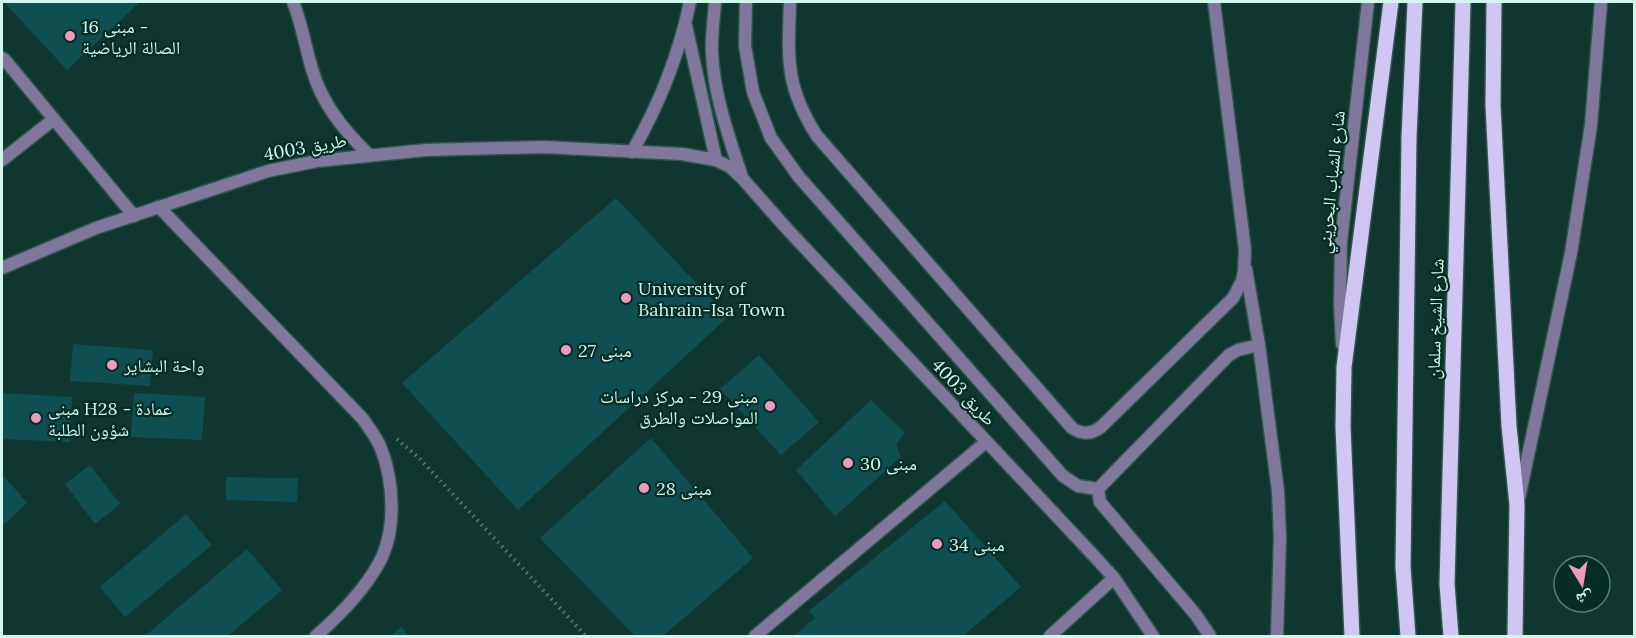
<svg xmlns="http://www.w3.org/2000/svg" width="1636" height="638" font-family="Lora,'Noto Naskh Arabic',serif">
<rect width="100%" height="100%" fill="#10372f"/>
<g fill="#0f4f51">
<path d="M4 2H140L67 70Z"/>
<path d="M616 198 728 317 518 510 402 383Z"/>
<path d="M73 344 153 350 150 386 70 381Z"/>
<path d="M759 355 819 422 781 455 720 389Z"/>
<path d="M2 393 72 397 70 442 2 439Z"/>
<path d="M134 393 205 397 202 440 131 437Z"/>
<path d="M871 400 905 433 896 444 901 457 835 516 796 470Z"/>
<path d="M651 438 753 558 663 636H635L540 538Z"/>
<path d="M90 465 120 504 95 524 65 484Z"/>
<path d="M2 474 27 503 2 526Z"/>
<path d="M226 477 298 478 297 502 226 500Z"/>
<path d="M945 501 1021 587 963 636H794L815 618 809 611Z"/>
<path d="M186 514 212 545 125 617 100 587Z"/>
<path d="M247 549 282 590 228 636H145Z"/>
<path d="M401 627 409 636H390Z"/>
</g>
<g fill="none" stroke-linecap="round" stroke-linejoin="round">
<defs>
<g id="service">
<path d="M293 2C302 24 305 46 312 69 322 104 343 129 368 154"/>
<path d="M715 2C714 19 711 36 712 53 714 96 729 137 742 177"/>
<path d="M746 2 745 46 753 92 771 138 799 177 1063 476 1078 486 1098 489"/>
<path d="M790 2C788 59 785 86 817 136L1072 428C1083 435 1091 434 1101 427L1233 298 1242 281 1244 271 1245 250 1214 2"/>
<path d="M686 26 716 160"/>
<path d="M2 58 5 60 134 216"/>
<path d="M632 152C659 105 679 55 690 2"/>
<path d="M2 160 54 119"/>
<path d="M159 207 363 419C369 428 376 437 380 446 394 480 397 530 379 563 363 592 340 615 316 636"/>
<path d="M2 268 96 228 268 171 317 161 426 150 543 147 682 154 716 160 730 167 742 178 788 230 1095 557 1114 578 1153 636"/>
<path d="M1246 269 1259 345 1278 491 1280 537 1277 636"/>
<path d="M755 636 986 442"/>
<path d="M1050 636 1114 578"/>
<path d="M1210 636 1196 615 1100 502 1098 489 1229 355 1238 350 1259 345"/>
</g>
<path id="minor" d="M1519 498 1571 253 1591 125 1601 2"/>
<path id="tertiary" d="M1342 344 1340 305 1341 242 1368 2"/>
<g id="primary">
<path d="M1494 2 1493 105 1509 426 1517 505 1515 636"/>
<path d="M1352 636 1343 427 1344 367 1391 2"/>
<path d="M1408 636 1403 567 1409 137 1415 2"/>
<path d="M1451 636 1447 584 1463 2"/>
</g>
</defs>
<use href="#service" stroke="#2f564d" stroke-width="15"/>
<use href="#minor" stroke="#2f564d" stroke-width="15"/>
<use href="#tertiary" stroke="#2f564d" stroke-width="15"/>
<use href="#primary" stroke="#2f564d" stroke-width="18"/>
<path stroke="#567c73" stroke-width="4" stroke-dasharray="1.5 4.5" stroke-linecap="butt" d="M397 439 420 459 586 636"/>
<use href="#service" stroke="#81779d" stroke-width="12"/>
<use href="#minor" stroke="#81779d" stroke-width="12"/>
<use href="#tertiary" stroke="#81779d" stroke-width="12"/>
<use href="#primary" stroke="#d1c5f4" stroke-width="15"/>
</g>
<g fill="#ef9ab8" stroke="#042d25" stroke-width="2">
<circle cx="70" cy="36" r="6"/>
<circle cx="626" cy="298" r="6"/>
<circle cx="566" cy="350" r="6"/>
<circle cx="112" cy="365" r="6"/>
<circle cx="770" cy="406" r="6"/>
<circle cx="36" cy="418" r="6"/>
<circle cx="848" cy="463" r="6"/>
<circle cx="644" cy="488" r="6"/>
<circle cx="937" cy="544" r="6"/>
</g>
<g text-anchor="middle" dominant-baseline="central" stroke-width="4.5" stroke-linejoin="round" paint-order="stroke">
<g font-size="18" fill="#d3f6ec" stroke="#042d25" text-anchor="start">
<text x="82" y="26">مبنى 16 -<tspan x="82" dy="21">الصالة الرياضية</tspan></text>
<text x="638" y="288">University of<tspan x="638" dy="21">Bahrain-Isa Town</tspan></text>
<text x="578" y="350">مبنى 27</text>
<text x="124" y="365">واحة البشاير</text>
<text x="758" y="396" text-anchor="end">مبنى 29 - مركز دراسات<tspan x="758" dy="21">المواصلات والطرق</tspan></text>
<text x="48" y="408">مبنى H28 - عمادة<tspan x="48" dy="21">شؤون الطلبة</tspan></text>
<text x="860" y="463">مبنى 30</text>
<text x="656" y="488">مبنى 28</text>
<text x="949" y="544">مبنى 34</text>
</g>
<g font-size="18" fill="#d3f6ec" stroke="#042d25">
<text transform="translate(305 147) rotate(-10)">طريق 4003</text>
<text transform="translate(1331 182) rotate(-84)">شارع الشباب البحريني</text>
<text transform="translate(1435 319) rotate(-88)">شارع الشيخ سلمان</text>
<text transform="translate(964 392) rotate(47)">طريق 4003</text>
</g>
</g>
<rect width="1636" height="638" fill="none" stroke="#d3f6ec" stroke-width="6"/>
<g transform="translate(1582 584) rotate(169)"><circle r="28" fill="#042d25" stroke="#577d75" stroke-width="1.5"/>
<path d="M0-4.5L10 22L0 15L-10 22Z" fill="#ef9ab8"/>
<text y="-9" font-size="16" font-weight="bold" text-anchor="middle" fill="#d3f6ec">ش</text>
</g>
</svg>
